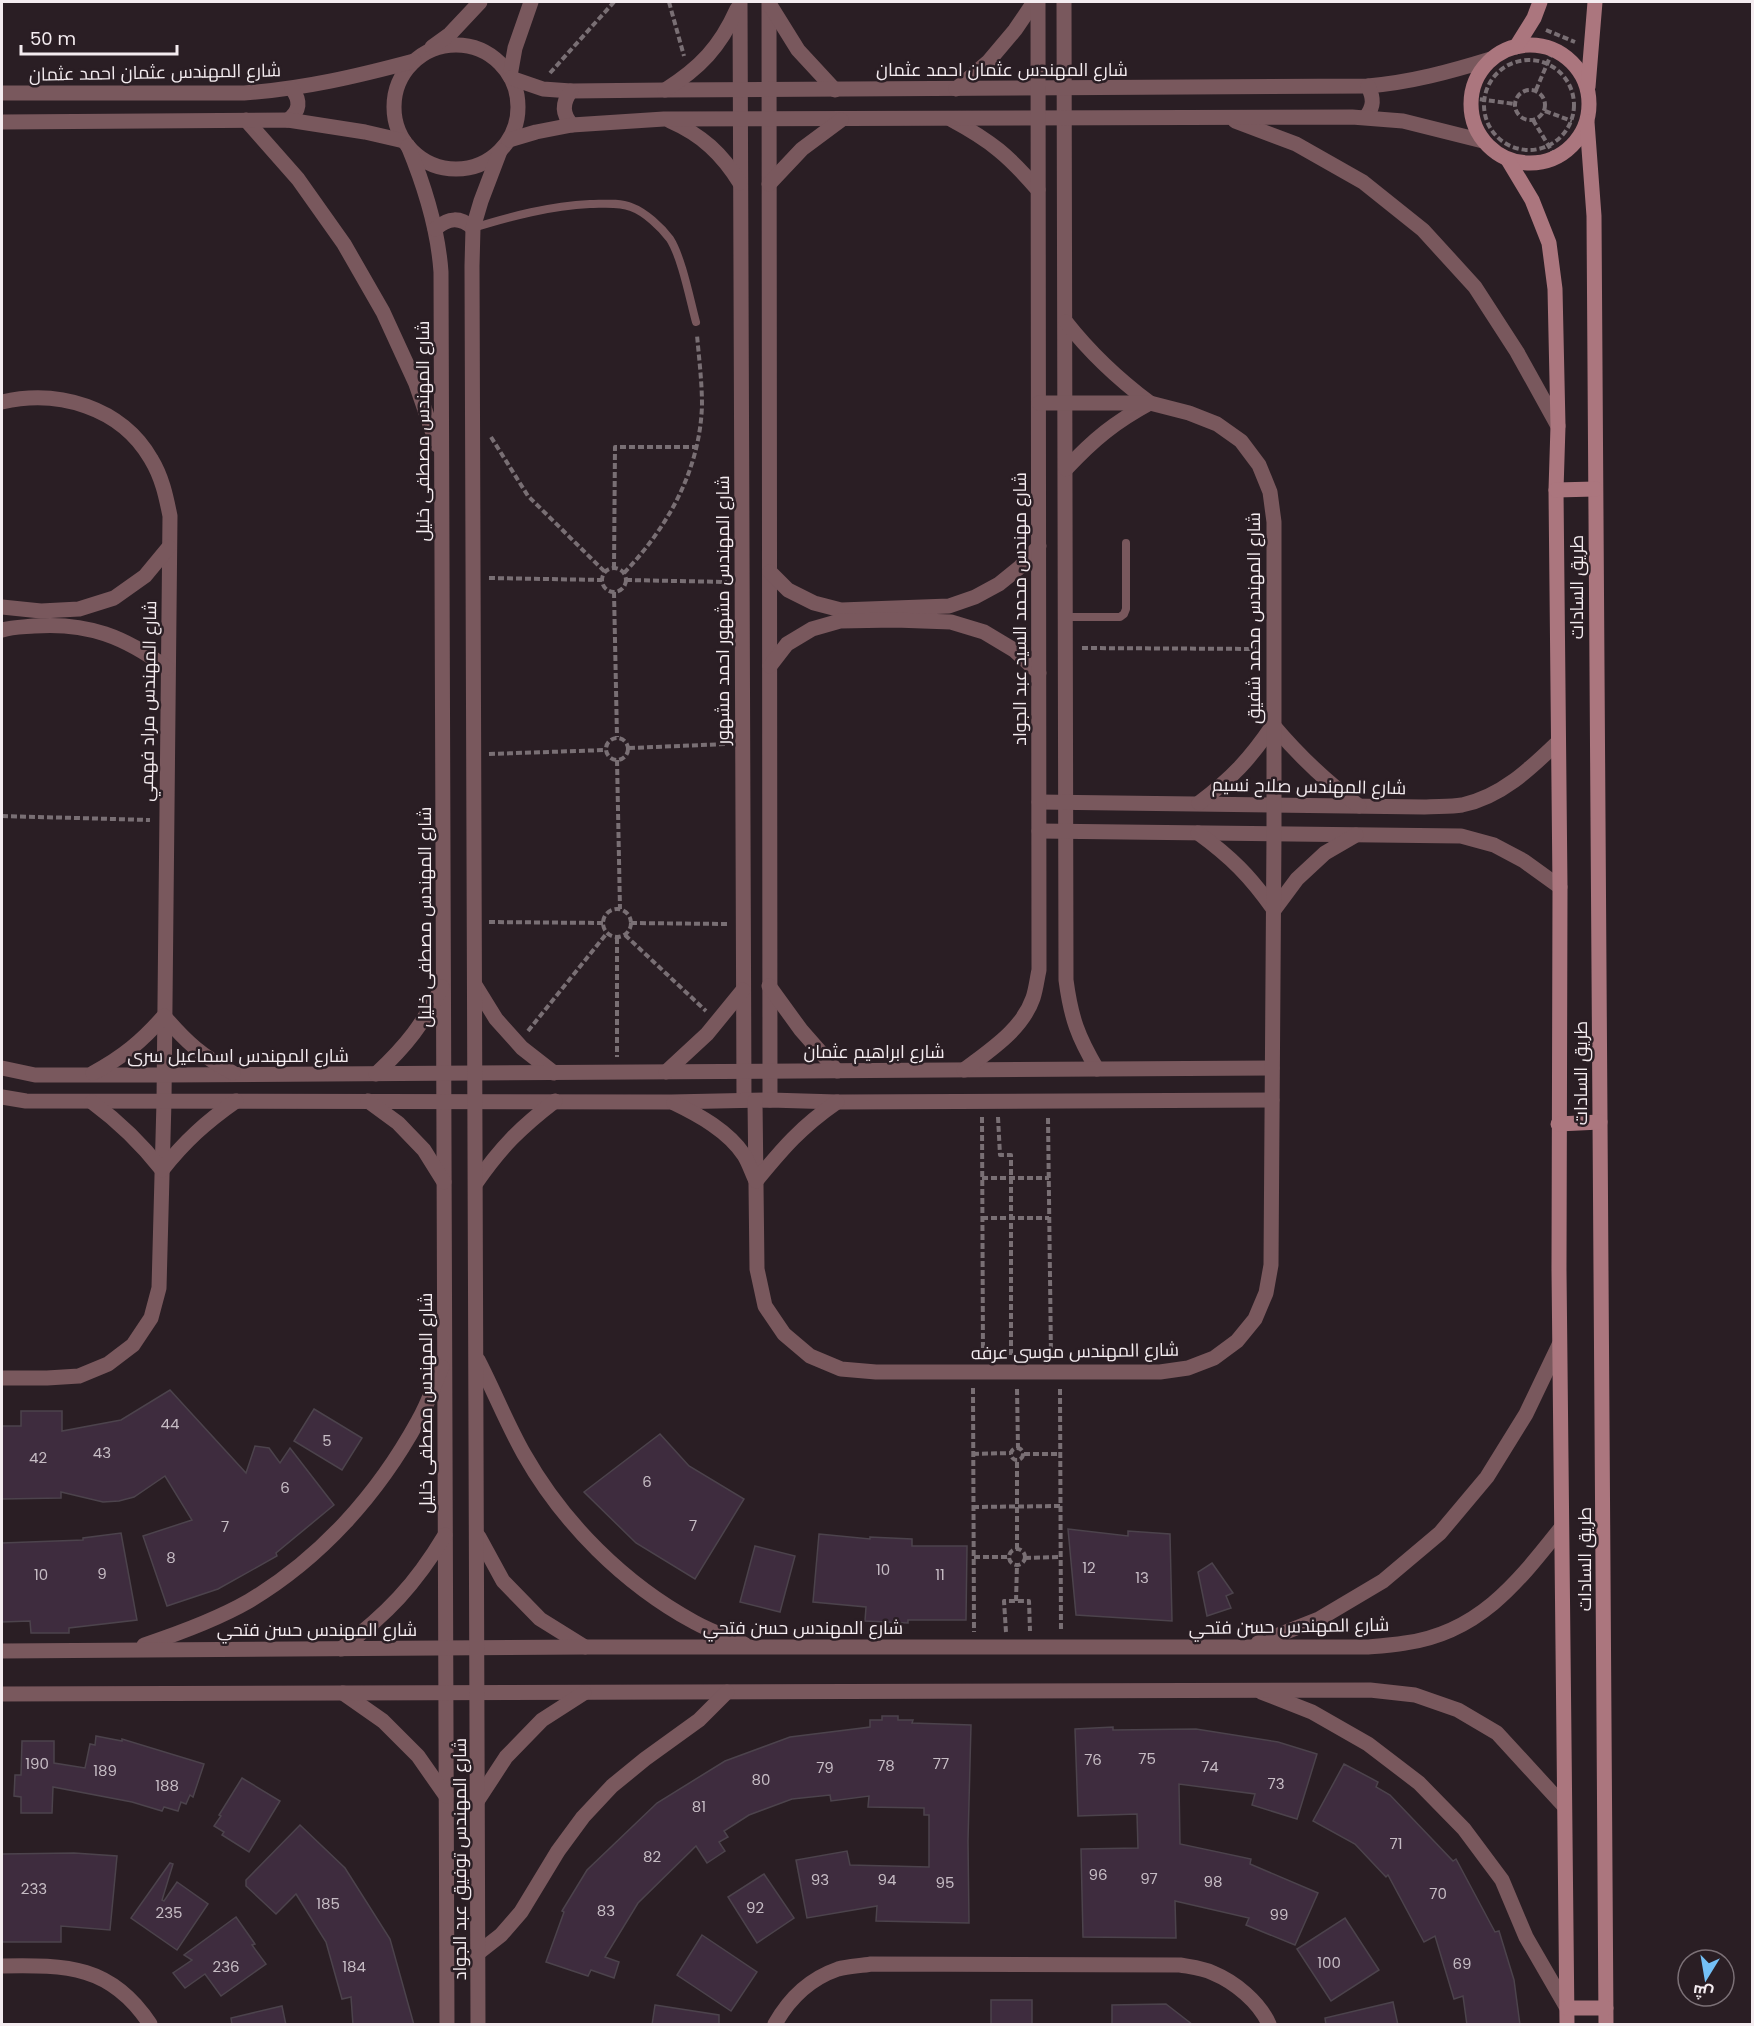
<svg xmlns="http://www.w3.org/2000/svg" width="1754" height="2026" font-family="Poppins,Cairo,sans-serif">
<rect width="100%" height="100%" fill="#2a1e24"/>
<g fill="#3e2c3e" stroke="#4c434c" stroke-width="1.5">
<path d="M170 1390 246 1473 255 1446 269 1448 280 1463 290 1448 334 1505 276 1553 277 1556 218 1589 167 1606 143 1536 192 1520 165 1476 134 1497 119 1501 103 1502 61 1492V1498L2 1499V1426H21V1411H62V1431L121 1420Z"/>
<path d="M314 1409 362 1438 342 1470 294 1441Z"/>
<path d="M660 1434 689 1466 744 1499 695 1579 636 1543 584 1492Z"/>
<path d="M1068 1529 1128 1536V1531L1170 1534 1172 1621 1076 1615Z"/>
<path d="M121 1533 137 1620 69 1628V1633H31L30 1621 2 1622V1543L83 1540V1538Z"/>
<path d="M819 1534 870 1539V1537L912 1539V1546H967L966 1620H908V1623L865 1621 866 1607 813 1602Z"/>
<path d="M755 1546 795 1556 780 1612 740 1602Z"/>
<path d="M1212 1563 1233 1593 1226 1596 1231 1608 1207 1616 1198 1572Z"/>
<path d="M882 1716H898V1720H913L912 1723 971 1725 968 1841 969 1923 876 1921 877 1906 807 1918 796 1860 847 1851 850 1865 929 1867V1815H924V1808L868 1807 869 1796 831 1801 830 1795 792 1799 749 1815 724 1831 728 1837 719 1842 725 1851 707 1863 696 1846 638 1903 605 1957 619 1962 614 1978 591 1970 588 1976 546 1962 564 1912 562 1911 587 1870 657 1803 725 1761 790 1737 870 1727V1720H882Z"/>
<path d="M1113 1727V1730L1196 1729 1278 1742 1317 1754 1297 1819 1252 1805 1255 1794 1179 1784 1180 1844 1251 1859 1250 1864 1318 1893 1295 1945 1246 1925 1249 1918 1175 1901 1176 1938 1083 1937 1081 1849 1138 1848 1137 1814 1078 1816 1075 1729Z"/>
<path d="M96 1736 122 1741V1739L204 1764 193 1797 190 1795 186 1804 181 1802 178 1811 164 1807 162 1811 132 1802 53 1787 52 1813H21V1797L14 1796 15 1775H21L22 1741H54V1763L85 1768 90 1744 95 1745Z"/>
<path d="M1344 1764 1378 1782 1376 1787 1390 1795 1453 1861 1456 1859 1495 1932 1499 1931 1514 1980 1520 2025H1467L1463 1996 1454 1999 1435 1936 1424 1942 1388 1875 1386 1877 1355 1844 1313 1821Z"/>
<path d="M242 1778 280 1801 249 1852 222 1835 224 1832 214 1826 221 1816 219 1815Z"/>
<path d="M300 1825 345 1868 390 1939 414 2025H353L351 1997 342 1999 326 1942 296 1894 276 1914 246 1886V1880Z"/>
<path d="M74 1853 117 1856 110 1930 61 1926V1942H2V1854Z"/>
<path d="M170 1863 173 1864 162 1900 164 1901 177 1882 208 1904 177 1950 131 1918Z"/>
<path d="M764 1874 794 1918 757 1943 728 1897Z"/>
<path d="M236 1917 255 1944 252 1945 266 1964 221 1996 205 1974 185 1988 173 1973 192 1960 184 1955Z"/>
<path d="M1345 1918 1379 1970 1331 2001 1297 1949Z"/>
<path d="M702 1935 757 1972 731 2011 677 1975Z"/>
<rect x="991" y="2000" width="41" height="25"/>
<path d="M1393 2002 1398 2025H1326L1325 2018Z"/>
<path d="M1166 2004 1193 2025H1112V2005Z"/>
<path d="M655 2005 719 2015V2025H652Z"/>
<path d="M282 2006 286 2025H232L231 2018Z"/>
</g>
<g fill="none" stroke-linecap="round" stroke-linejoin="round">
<g stroke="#796f74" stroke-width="4" stroke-dasharray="6 3" stroke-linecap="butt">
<path d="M669 2 684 56"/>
<path d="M1546 30 1575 42"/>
<circle cx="1529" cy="105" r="45"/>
<path d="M550 73 614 2"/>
<circle cx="1530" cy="105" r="15"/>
<path d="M1536 90 1553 50"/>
<path d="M1471 98 1515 104"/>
<path d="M1545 111 1572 121"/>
<path d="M1533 120 1556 158"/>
<path d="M491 437 528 496 605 572"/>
<path d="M614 568 615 447H696"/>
<circle cx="614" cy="580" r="12"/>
<path d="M624 573C668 527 700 470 702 405 702 382 699 358 697 335"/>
<path d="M489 578 602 580"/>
<path d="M626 580 727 582"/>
<path d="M614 592 617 737"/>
<path d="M1082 648 1258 649"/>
<circle cx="617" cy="749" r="11"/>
<path d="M629 748 727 744"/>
<path d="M489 754 606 750"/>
<path d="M617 760 620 909"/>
<path d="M2 816 150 820"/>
<circle cx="617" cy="923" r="14"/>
<path d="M489 922 603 923"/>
<path d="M631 923 727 924"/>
<path d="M625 935 706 1011"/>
<path d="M617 938V1057"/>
<path d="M528 1031 607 933"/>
<path d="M982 1117 983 1356"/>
<path d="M998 1117 1000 1155H1011V1356"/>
<path d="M1048 1118 1051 1356"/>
<path d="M982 1178H1049"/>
<path d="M982 1218H1049"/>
<path d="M973 1388 974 1632"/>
<path d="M1017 1389 1018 1448"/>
<path d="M1060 1389 1061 1631"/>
<circle cx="1017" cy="1454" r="6"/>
<path d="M973 1454 1011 1453"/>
<path d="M1024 1454H1060"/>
<path d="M973 1507 1060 1506"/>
<path d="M1017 1549V1461"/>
<circle cx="1017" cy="1557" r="8"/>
<path d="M974 1557H1009"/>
<path d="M1025 1558 1061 1557"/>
<path d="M1016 1601 1017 1565"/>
<path d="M1006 1632 1004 1601H1029L1030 1631"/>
</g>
<g stroke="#79585d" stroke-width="8">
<path d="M473 228C512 216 550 206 590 204 603 204 619 202 631 207 645 212 661 227 670 239 682 258 690 300 696 322"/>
<path d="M1066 617H1120L1124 614 1126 609V543"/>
</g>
<g stroke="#79585d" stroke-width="15">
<path d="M740 2 744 1100"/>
<path d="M769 2 770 1100"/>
<path d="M1064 2 1066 980C1071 1018 1078 1037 1097 1069"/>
<path d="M770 5 798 50 835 90"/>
<circle cx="456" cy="107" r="62"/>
<path d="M432 47 450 34 480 2"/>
<path d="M510 76 515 48 531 2"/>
<path d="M511 78 543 89 571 91 665 90 1368 86C1412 82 1449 72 1491 59"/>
<path d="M956 89 988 62 1015 30 1034 2"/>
<path d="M665 90C700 68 720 47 737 9"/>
<path d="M571 91C562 103 562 114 572 125"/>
<path d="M2 93H244C303 89 358 76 414 61"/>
<path d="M1366 117C1374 106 1374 99 1368 86"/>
<path d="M246 120 298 179 344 244 383 312 416 384 437 445"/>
<path d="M288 120C300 111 301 101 292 89"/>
<path d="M952 120C991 141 1009 156 1038 190"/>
<path d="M670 121C702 135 722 154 740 183"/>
<path d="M1235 121 1296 144 1363 182 1423 230 1475 287 1517 352 1558 426"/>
<path d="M2 122 288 120 365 132 404 141"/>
<path d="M509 140 536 132 572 125 664 119 1352 117 1403 121 1483 141"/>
<path d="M408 146C425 187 438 229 441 272L447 2024"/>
<path d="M769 184 802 149 841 120"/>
<path d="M435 229C449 217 460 217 473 228"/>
<path d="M1066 322C1091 354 1118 379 1150 403 1115 422 1094 439 1066 469"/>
<path d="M2 402C58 389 121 407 151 459 162 477 166 496 170 516L164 1101 159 1288 151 1318 133 1345 108 1364 79 1376 47 1378H2"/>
<path d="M770 572 788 590 814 603 841 610 949 606 975 597 999 584 1020 567 1039 546"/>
<path d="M2 607 41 611 79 609 114 598 145 576 169 547"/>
<path d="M2 630C12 627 23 627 34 626 88 622 125 637 167 668"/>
<path d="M770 666 787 644 812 629 840 621 895 620 951 622 984 632 1014 650 1039 673"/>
<path d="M1039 802 1424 807C1436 806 1450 807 1462 805 1501 797 1530 769 1558 742"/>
<path d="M1199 803C1232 778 1250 759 1273 725 1300 757 1325 781 1359 806"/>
<path d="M1039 831 1461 836 1494 845 1524 861 1560 887"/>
<path d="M1198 833C1231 857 1250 876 1274 910L1297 879 1325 853 1356 835"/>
<path d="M475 985 496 1019 522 1048 554 1073"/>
<path d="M769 986 801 1030 837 1071"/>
<path d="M2 1068 35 1075H164L1272 1068"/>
<path d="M964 1070C990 1050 1022 1030 1033 998 1036 989 1037 979 1039 970L1038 2"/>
<path d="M666 1072 707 1034 743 990"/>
<path d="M93 1073C123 1057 142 1041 164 1016 187 1043 202 1056 233 1073"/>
<path d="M376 1074C408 1044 422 1025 442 987"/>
<path d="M2 1097 26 1101 671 1102 770 1100 837 1102 1272 1100"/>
<path d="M368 1101 398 1123 424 1150 444 1182"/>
<path d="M755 1101 757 1269 765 1306 784 1334 810 1356 841 1369 876 1372H1160L1188 1368 1214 1358 1237 1341 1255 1319 1266 1293 1271 1265 1274 833V522L1270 492 1259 465 1241 441 1217 424 1189 413 1150 403H1039"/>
<path d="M92 1102C119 1122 141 1143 162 1170 185 1141 206 1122 236 1101"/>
<path d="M674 1103C699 1115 728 1131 744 1155 749 1163 752 1173 756 1181 783 1148 801 1127 837 1102"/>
<path d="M476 1183C501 1147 520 1128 555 1101"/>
<path d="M478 1360C494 1391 507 1424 524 1454 563 1523 624 1584 694 1622 710 1631 727 1637 744 1644"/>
<path d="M479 1537 503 1581 540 1619 585 1647"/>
<path d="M1258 1643 1319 1619 1383 1581 1440 1533 1487 1477 1526 1414 1559 1345"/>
<path d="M144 1645C180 1633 216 1620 249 1601 321 1558 378 1494 418 1421 428 1404 434 1385 442 1367"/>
<path d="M341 1649C387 1614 415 1585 445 1535"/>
<path d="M2 1651 585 1647H1368C1380 1646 1393 1645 1405 1643 1479 1633 1518 1582 1561 1528"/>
<path d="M1261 1692 1312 1712 1368 1744 1419 1783 1464 1829 1502 1880 1526 1937 1567 2008"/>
<path d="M343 1693 383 1721 418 1756 446 1796"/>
<path d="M2 1694 1370 1690 1415 1695 1458 1710 1497 1733 1564 1806"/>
<path d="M478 1800 506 1757 542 1720 584 1693"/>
<path d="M478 1953 501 1935 521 1912 558 1851 583 1817 612 1786 645 1759 699 1720 727 1692"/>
<path d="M2 1966C67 1965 111 1965 150 2024"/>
<path d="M478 2024 472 266 473 228 481 201 500 151"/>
<path d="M775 2024C789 1999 809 1979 838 1969 848 1966 860 1966 871 1964L1180 1965C1191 1967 1203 1968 1213 1973 1235 1982 1259 2002 1269 2024"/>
</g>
<g stroke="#ab767e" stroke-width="15">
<circle cx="1530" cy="104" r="59"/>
<path d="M1516 47 1534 18 1540 2"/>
<path d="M1588 87 1595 2"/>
<path d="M1587 122 1594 216 1606 2024"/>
<path d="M1508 160 1532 200 1549 243 1555 289 1558 426 1556 490 1560 887 1559 1270 1567 2024"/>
<path d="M1556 490 1595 489"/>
<path d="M1558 1124 1600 1122"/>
<path d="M1567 2008H1606"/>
</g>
</g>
<g text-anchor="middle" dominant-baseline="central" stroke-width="5" stroke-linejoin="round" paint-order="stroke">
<g font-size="15" fill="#c6bcc4">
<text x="170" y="1423">44</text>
<text x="327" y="1440">5</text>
<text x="102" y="1452">43</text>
<text x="38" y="1457">42</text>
<text x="647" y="1481">6</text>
<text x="285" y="1487">6</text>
<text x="693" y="1525">7</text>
<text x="225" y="1526">7</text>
<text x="171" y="1557">8</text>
<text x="1089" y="1567">12</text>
<text x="883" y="1569">10</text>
<text x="102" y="1573">9</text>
<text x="41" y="1574">10</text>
<text x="940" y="1574">11</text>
<text x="1142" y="1577">13</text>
<text x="1147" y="1758">75</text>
<text x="1093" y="1759">76</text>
<text x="37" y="1763">190</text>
<text x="941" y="1763">77</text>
<text x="886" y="1765">78</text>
<text x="1210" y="1766">74</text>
<text x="825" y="1767">79</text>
<text x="105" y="1770">189</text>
<text x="761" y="1779">80</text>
<text x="1276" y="1783">73</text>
<text x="167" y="1785">188</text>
<text x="699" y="1806">81</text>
<text x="1396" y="1843">71</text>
<text x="652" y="1856">82</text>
<text x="1098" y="1874">96</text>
<text x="1149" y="1878">97</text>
<text x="820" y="1879">93</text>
<text x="887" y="1879">94</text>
<text x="1213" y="1881">98</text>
<text x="945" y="1882">95</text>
<text x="34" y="1888">233</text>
<text x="1438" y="1893">70</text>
<text x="328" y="1903">185</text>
<text x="755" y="1907">92</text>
<text x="606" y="1910">83</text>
<text x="169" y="1912">235</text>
<text x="1279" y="1914">99</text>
<text x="1329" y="1962">100</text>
<text x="1462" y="1963">69</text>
<text x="226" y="1966">236</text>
<text x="354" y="1966">184</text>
</g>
<g font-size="18" fill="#f4ecf0" stroke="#2a1e24">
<text x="1002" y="69">شارع المهندس عثمان احمد عثمان</text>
<text transform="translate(155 72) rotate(-1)">شارع المهندس عثمان احمد عثمان</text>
<text transform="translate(422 431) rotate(-90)">شارع المهندس مصطفى خليل</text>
<text transform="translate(1576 587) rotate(-90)">طريق السادات</text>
<text transform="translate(1019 609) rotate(-90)">شارع مهندس محمد السيد عبد الجواد</text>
<text transform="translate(722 610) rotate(-90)">شارع المهندس مشهور احمد مشهور</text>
<text transform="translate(1253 618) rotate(-90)">شارع المهندس محمد شفيق</text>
<text transform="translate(148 701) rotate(-89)">شارع المهندس مراد فهمي</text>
<text transform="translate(1309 786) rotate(1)">شارع المهندس صلاح نسيم</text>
<text transform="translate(424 917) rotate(-90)">شارع المهندس مصطفى خليل</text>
<text x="874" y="1051">شارع ابراهيم عثمان</text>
<text x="238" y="1055">شارع المهندس اسماعيل سرى</text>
<text transform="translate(1580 1073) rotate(-90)">طريق السادات</text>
<text transform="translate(1075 1351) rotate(-1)">شارع المهندس موسى عرفه</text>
<text transform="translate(425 1403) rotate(-90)">شارع المهندس مصطفى خليل</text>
<text transform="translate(1584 1559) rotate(-90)">طريق السادات</text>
<text transform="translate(1289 1626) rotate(-1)">شارع المهندس حسن فتحي</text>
<text x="803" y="1627">شارع المهندس حسن فتحي</text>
<text x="317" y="1629">شارع المهندس حسن فتحي</text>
<text transform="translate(459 1859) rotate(-90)">شارع المهندس توفيق عبد الجواد</text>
</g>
</g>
<rect width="1754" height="2026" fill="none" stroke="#f4ecf0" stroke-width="6"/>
<g transform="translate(1706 1978) rotate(191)"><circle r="28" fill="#2a1e24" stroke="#7b7076" stroke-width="1.5"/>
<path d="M0-4.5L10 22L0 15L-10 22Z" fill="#74c0f6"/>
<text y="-9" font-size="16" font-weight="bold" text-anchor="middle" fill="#f4ecf0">ش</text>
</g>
<path d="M21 45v9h156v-9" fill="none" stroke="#f4ecf0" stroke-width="3"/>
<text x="30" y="45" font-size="18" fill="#f4ecf0" stroke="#2a1e24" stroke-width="4.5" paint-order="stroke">50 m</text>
</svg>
